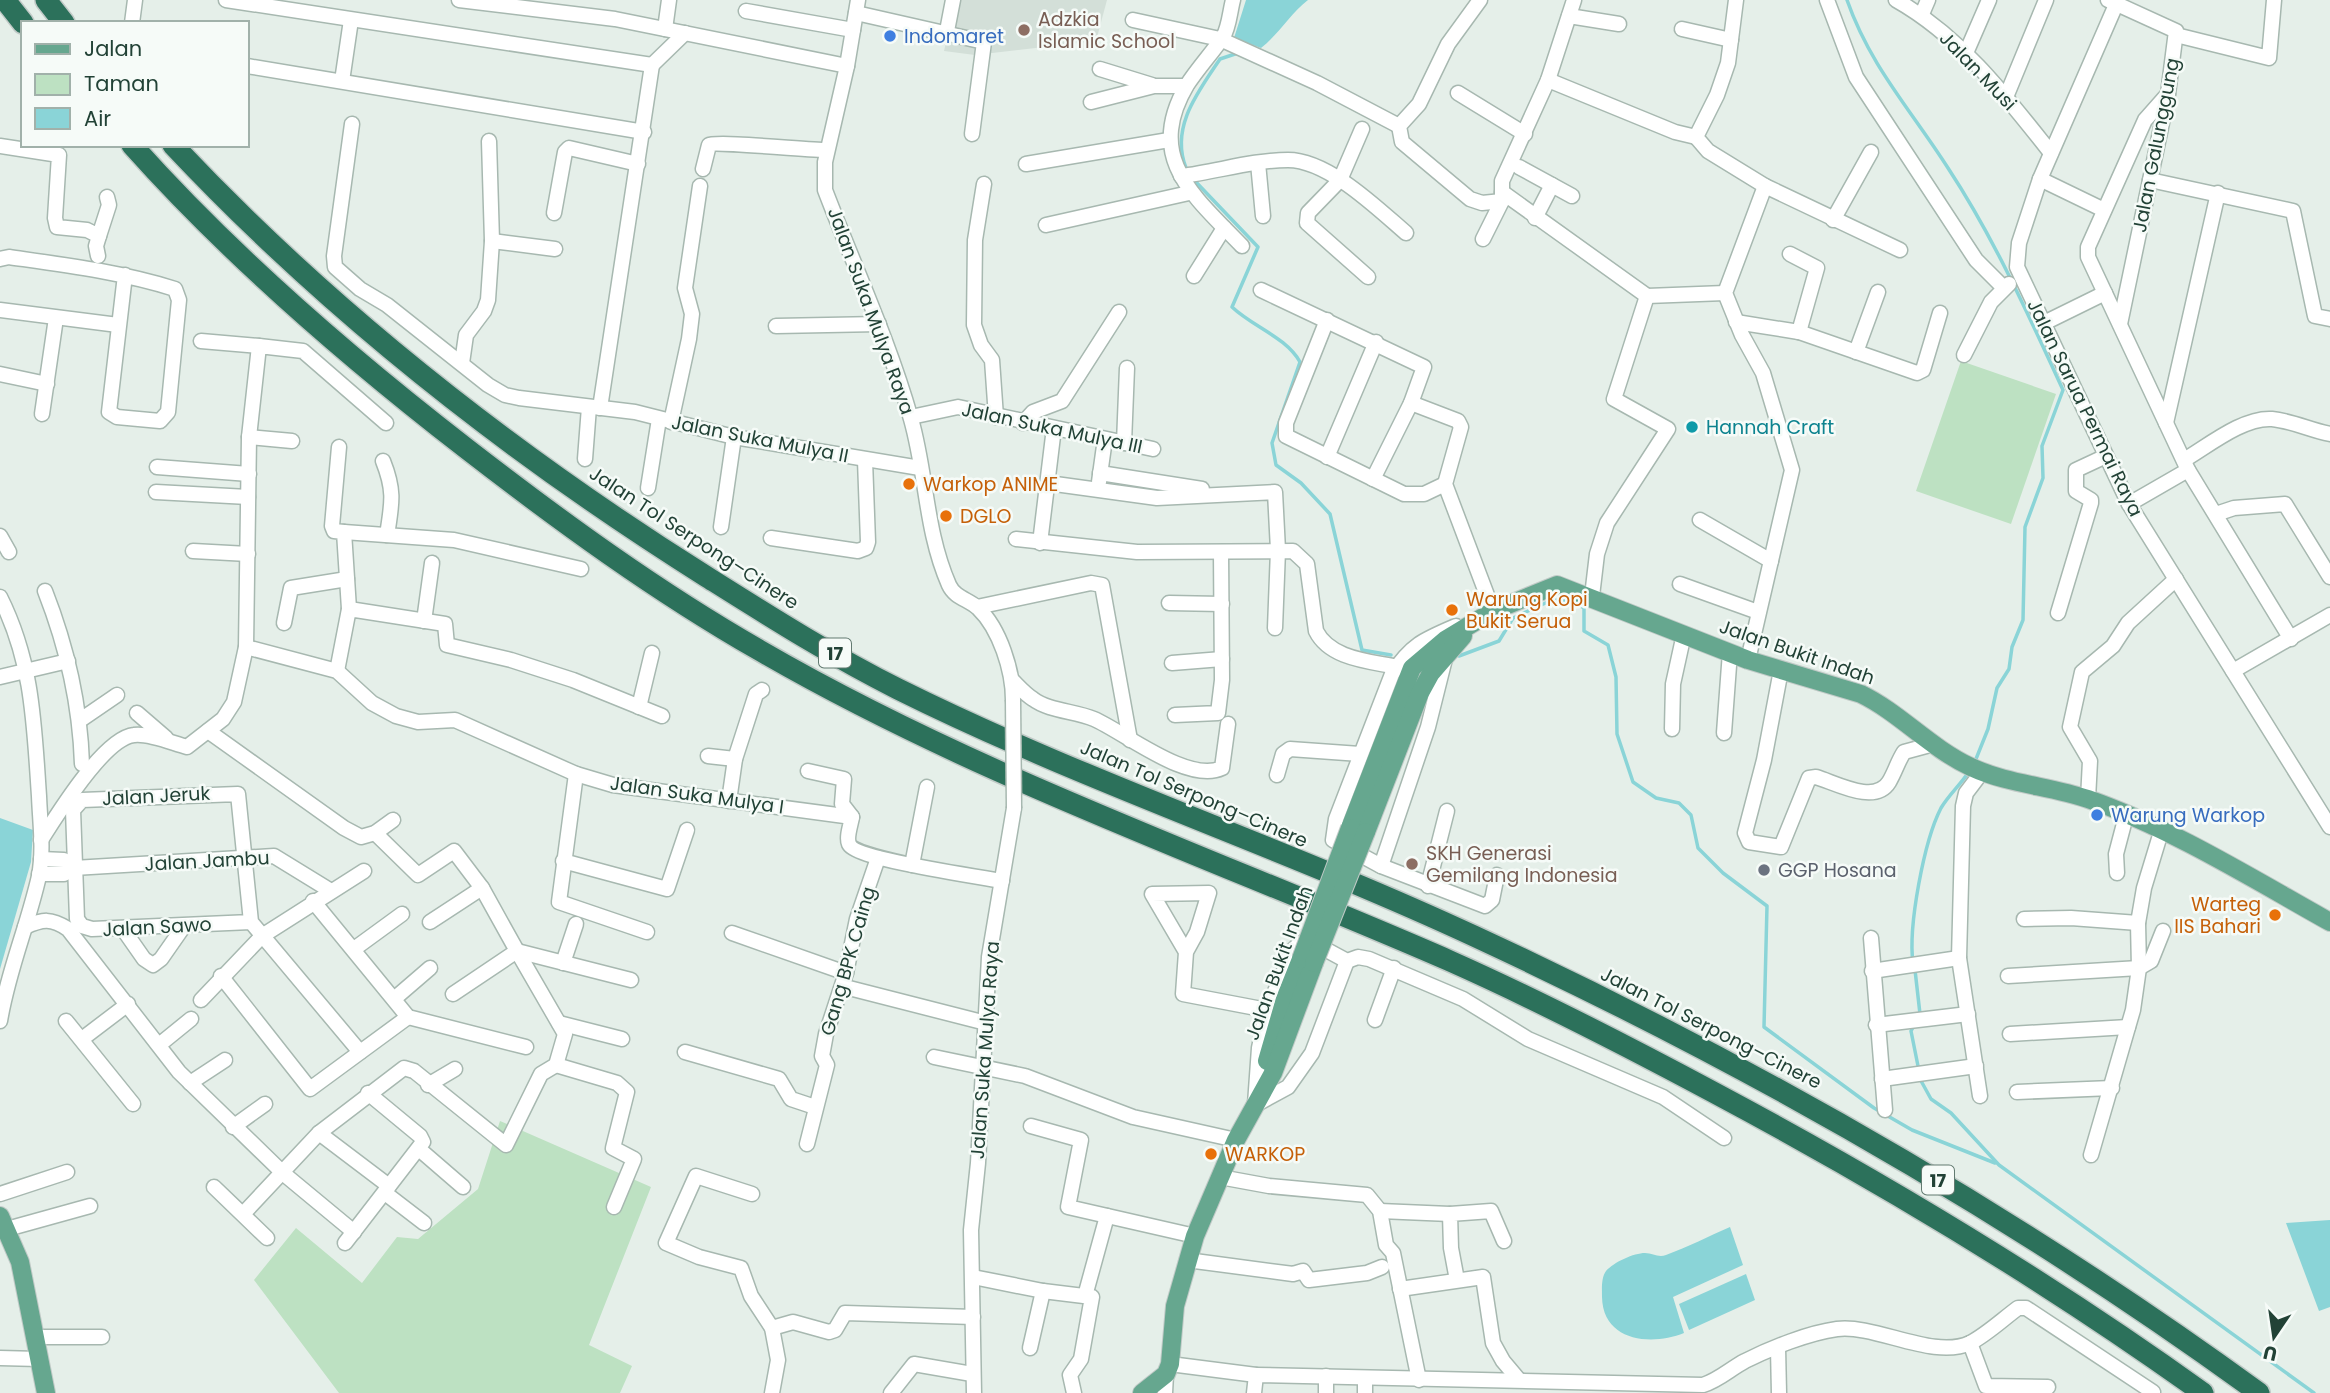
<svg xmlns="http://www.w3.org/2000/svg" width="2330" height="1393" font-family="Poppins,sans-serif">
<rect width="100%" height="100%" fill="#e5efe9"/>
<path fill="#d3dfd8" d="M956 0H1107L1096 41 975 55 944 51Z"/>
<g fill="#bde1c2">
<path d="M1961 361 2056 394 2011 524 1916 491Z"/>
<path d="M500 1121 651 1187 589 1345 632 1366 620 1393H339L254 1280 296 1228 362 1283 397 1237 418 1239 478 1189Z"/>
</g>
<g fill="#8ad4d7">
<path d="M1246 0H1308C1290 14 1279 34 1261 48L1234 38Z"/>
<path d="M0 818 33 830 31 862 0 969Z"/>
<path d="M2330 1220V1307L2319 1311 2286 1223Z"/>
<path d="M1730 1227 1743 1265 1673 1297 1684 1333C1652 1346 1603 1342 1602 1297 1602 1289 1601 1278 1606 1271 1614 1262 1634 1253 1645 1253 1653 1253 1658 1258 1666 1255 1688 1247 1709 1236 1730 1227Z"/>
<path d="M1746 1274 1755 1300 1689 1330 1679 1304Z"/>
</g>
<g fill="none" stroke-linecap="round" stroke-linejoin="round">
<g stroke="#8ad4d7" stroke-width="3.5">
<path d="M1847 0C1870 66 1911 110 1948 168 1994 238 2028 314 2063 390L2042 446 2043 478 2025 527 2023 620 2012 647 2009 669 1997 688 1988 729 1974 764"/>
<path d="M1186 168C1170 127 1198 92 1220 59L1238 53"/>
<path d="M1194 180 1258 247 1232 307C1253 327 1286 337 1300 362L1272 443 1276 465 1301 483 1330 514 1362 650 1391 655"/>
<path d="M1459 656 1499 641 1513 618 1552 600 1572 601 1584 608V631L1608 645 1616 677 1617 734 1633 782 1656 798 1679 803 1691 815 1698 848 1723 873 1767 906 1764 1027 1874 1108 1912 1130 1995 1163"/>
<path d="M1913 963C1908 926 1924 841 1941 808 1948 796 1960 785 1968 773"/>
<path d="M1915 970 1920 1014"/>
<path d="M1915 1024 1911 1031 1919 1071"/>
<path d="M1920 1079 1931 1099 1951 1113 1999 1165 2314 1393"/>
</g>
<defs>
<g id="minor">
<path d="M226 0 652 65"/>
<path d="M459 0 615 19 847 66"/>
<path d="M858 0 847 66 825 162V190C854 266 889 341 911 419 927 475 925 530 949 585 955 598 968 599 978 608 1000 629 1013 671 1013 700"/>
<path d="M1233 0C1230 11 1229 28 1223 37 1212 53 1198 68 1187 85 1144 158 1194 196 1242 246"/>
<path d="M1480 0 1448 44 1419 104 1399 126 1402 142 1470 199 1482 203 1502 201"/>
<path d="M1736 0 1728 63 1717 95 1696 137 1708 151 1765 186 1725 293 1742 335 1763 373 1792 470 1748 660"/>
<path d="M1827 0 1856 77 1976 260 2003 287"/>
<path d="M1896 0C1960 36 2006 96 2051 153"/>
<path d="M2108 0 2176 31 2168 94 2120 324"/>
<path d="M2118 0 2040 179 2019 243 2017 267 2129 504 2330 827"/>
<path d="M746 11 853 30"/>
<path d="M856 13 984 42 972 134"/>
<path d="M1922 14 1928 0"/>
<path d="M1569 16 1619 24"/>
<path d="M1133 20 1220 39 1317 83 1399 126"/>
<path d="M132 23 135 0"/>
<path d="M665 29 669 0"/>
<path d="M1682 29 1731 40"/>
<path d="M947 31 953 0"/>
<path d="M2176 35 2269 58 2274 0"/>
<path d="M1966 53 1989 0"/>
<path d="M652 65 685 33"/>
<path d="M247 66 644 132"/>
<path d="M1100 69 1152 85"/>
<path d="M1548 80 1675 132 1696 137"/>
<path d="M342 81 351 20"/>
<path d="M1458 93 1525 134"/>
<path d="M2168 94 2145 120 2088 247V257L2188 470 2291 639"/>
<path d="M2006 97 2046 0"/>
<path d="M1091 102 1154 86H1186"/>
<path d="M352 124 334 256 335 267 360 289 387 305 488 385 505 395 519 398 635 412 734 437 920 468"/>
<path d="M1362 129 1340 180 1308 213 1307 223 1368 277"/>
<path d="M0 146 59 155 55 218 57 227 87 230 99 236 96 246 98 256"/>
<path d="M1258 163 1263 216"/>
<path d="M1026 164 1169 140"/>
<path d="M1519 167 1572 196"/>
<path d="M703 169 709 145C715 141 809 150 827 150"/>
<path d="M1181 176C1216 172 1252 160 1288 160 1328 160 1377 208 1406 233"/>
<path d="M2040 179 2104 210"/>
<path d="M2150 180 2293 211 2315 316 2330 319"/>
<path d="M984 184 975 240 974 325 981 345 992 360 996 417"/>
<path d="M1765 186 1900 250"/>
<path d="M1502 192 1647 296"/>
<path d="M554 213 565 152 569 148 638 164"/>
<path d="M1535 218 1552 185"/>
<path d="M1833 220 1871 152"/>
<path d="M1046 225 1189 193"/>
<path d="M99 236 109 205 107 197"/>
<path d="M1483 239 1502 201V181L1548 80 1574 0"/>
<path d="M492 241 555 249"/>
<path d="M1790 254 1817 268 1799 332"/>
<path d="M0 259 9 257C65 265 121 272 175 289L179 300 168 412 160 421 117 417 109 412 125 275"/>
<path d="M1194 276 1224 228"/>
<path d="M1261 290 1424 367 1411 403 1373 479"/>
<path d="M1647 296 1725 293"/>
<path d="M0 310 118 325"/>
<path d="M1327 320 1286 423V436L1404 494H1424L1445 484"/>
<path d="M1736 322 1799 332 1917 373 1923 370 1940 313"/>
<path d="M2044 323 2105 293"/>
<path d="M776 326 879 324"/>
<path d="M201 341 259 346"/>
<path d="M1856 352 1878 292"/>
<path d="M1964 355 1991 302 2009 284"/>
<path d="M462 363 466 335 484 311 488 300 492 241 489 141"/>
<path d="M0 374 47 384"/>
<path d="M1411 403 1458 421 1461 427 1445 484 1493 611 1484 614"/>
<path d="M600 408 652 65"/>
<path d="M42 414 56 318"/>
<path d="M911 417 958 407 1153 449"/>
<path d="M671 422 689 339 692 314 685 288 700 186"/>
<path d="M1023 423 1033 412 1062 401 1119 312"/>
<path d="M2166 423 2218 193"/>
<path d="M249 437 292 441"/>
<path d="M1124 443 1127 368"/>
<path d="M339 447 332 526 334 531 344 532 349 609"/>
<path d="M1327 457 1376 342"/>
<path d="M585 459 589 407"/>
<path d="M2184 460C2208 446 2243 417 2272 419 2292 421 2310 430 2330 434"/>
<path d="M383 461C395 491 392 503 387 535"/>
<path d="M157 467 249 474"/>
<path d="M1100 473 1202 489"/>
<path d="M1099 482 1104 446"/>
<path d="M1048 483 1157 498 1275 492 1278 550 1275 628"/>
<path d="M648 488 659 419"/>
<path d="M156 492 248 497"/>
<path d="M2129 504 2188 470"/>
<path d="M2216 514 2234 508 2285 504 2330 577"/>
<path d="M1700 520 1771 561"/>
<path d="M721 527 734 437"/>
<path d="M344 532 454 540 581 569"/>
<path d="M0 536 9 552"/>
<path d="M771 538 858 551 866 548 868 542 865 460"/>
<path d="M1016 539 1137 552 1293 551 1307 564 1316 631C1330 659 1369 661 1397 667"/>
<path d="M1040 543 1053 436"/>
<path d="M193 551 248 554"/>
<path d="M1680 584 1758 612"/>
<path d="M45 591C67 647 80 704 82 764"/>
<path d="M1592 596 1597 554 1607 523 1668 429 1614 399 1647 296"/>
<path d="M0 597C33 663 34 724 39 796 40 822 44 850 39 876 28 925 8 971 0 1021"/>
<path d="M1169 603 1222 604"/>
<path d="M977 607 1091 583 1102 585 1130 740"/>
<path d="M2058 613 2091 503V500L2076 491V470L2106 456"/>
<path d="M424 621 432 563"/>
<path d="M284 623 291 588 347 579"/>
<path d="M1456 626C1423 640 1411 645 1392 674L1336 819 1333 840 1381 866 1485 906 1492 900 1497 875"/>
<path d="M246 647 337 671 372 703 396 716 418 722 455 720 576 774 613 785 852 817C851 824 846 837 849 844 855 859 980 877 1002 881"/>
<path d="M1172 663 1222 659"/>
<path d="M1781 670 1764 760 1745 833 1749 842 1781 847 1809 778 1816 777C1836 783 1875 805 1889 782 1895 772 1898 761 1904 752L1930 745"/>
<path d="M337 671 349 609 445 624 447 645 511 660 573 680 662 716"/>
<path d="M2233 671 2330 615"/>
<path d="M0 677 68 661"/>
<path d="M1013 681C1019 687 1025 694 1033 699 1049 711 1075 711 1094 719 1124 732 1188 784 1222 768L1228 724"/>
<path d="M639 707 652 653"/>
<path d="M137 713 166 738"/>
<path d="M1175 715 1218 713 1222 680 1221 552"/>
<path d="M79 721 117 695"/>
<path d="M1672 729 1673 684 1684 634"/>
<path d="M208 731 344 828 361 837 375 833 393 820"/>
<path d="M1724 733 1730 652"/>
<path d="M708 756 735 759"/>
<path d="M808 771 844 779 842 804 852 817"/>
<path d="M576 774 559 902 647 932"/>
<path d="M1277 775 1283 754 1290 749 1360 754"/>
<path d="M2088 799 2090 761 2070 727 2082 672 2113 646 2128 623 2176 579"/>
<path d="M729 801 735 759 756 694 762 690"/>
<path d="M375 833 418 875 454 851 482 888 430 922"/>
<path d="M41 840C57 815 104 738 134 735 149 733 172 743 187 747L223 719 234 702 246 647 249 437 259 346 303 351 386 423"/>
<path d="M41 859 64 860 74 868"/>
<path d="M563 861 667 889 687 830"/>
<path d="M912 865 927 787"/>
<path d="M1381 866 1428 727 1445 659"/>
<path d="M2117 873 2116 854 2126 816"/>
<path d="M39 874H64L74 868 274 856 331 891"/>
<path d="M1428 886 1447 811"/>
<path d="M313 901 408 1017 526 1047"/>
<path d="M2024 919 2071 918 2138 923"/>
<path d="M251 922 92 929 82 926 77 919 73 810 82 800 238 794 251 922 360 1052"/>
<path d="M25 927C43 919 51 918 68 929L179 1072 284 1174 354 1232"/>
<path d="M123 929 144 959 153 965 161 959 184 926"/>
<path d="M732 933 846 973"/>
<path d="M1871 938 1885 1110"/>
<path d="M354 949 402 914"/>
<path d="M517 951 631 980"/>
<path d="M1186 952 1197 932 1209 893 1152 894 1186 952 1183 994 1267 1010"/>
<path d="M563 963 576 924"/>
<path d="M1872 971 1959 958"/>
<path d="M221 976 310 1089 408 1017"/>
<path d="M2008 976 2139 968 2151 961 2163 931"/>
<path d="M849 988 986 1023"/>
<path d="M453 994 517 951 482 888"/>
<path d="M394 999 430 968"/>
<path d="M201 1000 262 936 364 871"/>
<path d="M1375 1020 1394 968"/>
<path d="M66 1021 133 1104"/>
<path d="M559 1023 622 1039"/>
<path d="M1876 1025 1968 1014"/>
<path d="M2010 1034 2128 1027"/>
<path d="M82 1039 128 1004"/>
<path d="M159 1045 191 1019"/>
<path d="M685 1052 779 1079 791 1099 815 1107"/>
<path d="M934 1057 1025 1076 1133 1117 1236 1140"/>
<path d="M556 1065 617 1083 627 1092 613 1148 634 1159 614 1207"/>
<path d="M1882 1079 1976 1066"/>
<path d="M190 1083 225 1060"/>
<path d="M428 1085 455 1069"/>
<path d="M2017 1092 2112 1088"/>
<path d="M1980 1096 1959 958 1963 806 1966 793 1982 772"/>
<path d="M1255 1104 1259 1048 1267 1010 1293 950 1300 943 1321 947 1347 961 1358 957 1369 959 1463 999 1528 1039 1663 1097 1724 1138"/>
<path d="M1255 1105 1288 1087 1312 1053 1347 961"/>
<path d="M1031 1126 1081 1140 1068 1207 1195 1236"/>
<path d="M233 1127 265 1104"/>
<path d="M319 1133 389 1186"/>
<path d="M807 1144 827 1065 822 1056 826 1034 846 973 857 919 878 858"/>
<path d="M419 1149 463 1187"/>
<path d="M2091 1155 2133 1010 2139 968 2138 923 2144 888 2161 832"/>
<path d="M1220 1177 1269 1186 1367 1195 1380 1211 1386 1245 1393 1253 1419 1380"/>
<path d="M214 1187 267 1238"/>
<path d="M385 1193 424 1223"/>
<path d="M0 1194 67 1172"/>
<path d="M752 1194 696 1176 666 1243 699 1257 741 1268 751 1296 772 1328 778 1360 772 1393"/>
<path d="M1380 1211 1450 1214"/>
<path d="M243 1214 319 1133 404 1068 414 1071 506 1145 541 1074 556 1065 565 1034 517 951"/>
<path d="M7 1229 90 1206"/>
<path d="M345 1243 423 1142 420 1136 368 1093"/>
<path d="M1187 1260 1293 1274 1303 1271 1309 1280 1367 1273 1382 1267"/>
<path d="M973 1277 1043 1291 1092 1297 1081 1359 1070 1375 1074 1393"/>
<path d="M1457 1280 1451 1248 1450 1214 1491 1211 1504 1241"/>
<path d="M1400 1289 1483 1277 1493 1343 1503 1361 1519 1380"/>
<path d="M1085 1296 1107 1216"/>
<path d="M772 1328 793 1322 829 1332 835 1330 845 1313 973 1317"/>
<path d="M35 1337H102"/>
<path d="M1970 1343 1986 1386 2048 1387"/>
<path d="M1030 1348 1043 1291"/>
<path d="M1778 1348 1779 1393"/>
<path d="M0 1358 39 1359"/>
<path d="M1170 1364 1256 1375"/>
<path d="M1326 1376V1393"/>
<path d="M1365 1378V1393"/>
<path d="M891 1393 914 1364 972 1374"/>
<path d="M974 1393 971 1230 978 1163 989 957 1014 808"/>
<path d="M1165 1393 1166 1374"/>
<path d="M1254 1393 1256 1375 1703 1385C1719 1380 1730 1369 1745 1361 1771 1348 1808 1333 1837 1329 1876 1324 1933 1360 1970 1343 1986 1335 2003 1319 2018 1308H2026L2153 1392"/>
</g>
<g id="major">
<path d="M1350 828 1412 668 1445 640 1493 611 1557 585 1748 660 1861 694C1900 713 1930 748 1971 767 2007 784 2050 786 2088 799 2171 828 2253 879 2330 922"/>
<path d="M1366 832 1420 693 1431 673 1463 636"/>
<path d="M1267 1061 1285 999 1301 959"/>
<path d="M0 1216 20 1262 46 1393"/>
<path d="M1142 1393 1166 1374 1170 1364 1175 1306 1195 1236 1236 1140 1273 1073 1314 963"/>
</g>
<g id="highway">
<path d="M5 0 23 23"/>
<path d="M46 0 64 23"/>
<path d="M132 145C232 257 348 357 467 449 560 521 656 591 759 650 978 777 1219 860 1450 961 1540 1001 1627 1046 1713 1092 1882 1182 2047 1281 2203 1393"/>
<path d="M173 145C330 312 513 455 707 577 769 616 832 656 898 689 1085 782 1285 848 1474 936 1750 1064 2013 1214 2259 1393"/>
</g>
</defs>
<use href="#minor" stroke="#a7b8b0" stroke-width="17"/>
<use href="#major" stroke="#c1cac7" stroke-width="20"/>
<use href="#highway" stroke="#c1cac7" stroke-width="24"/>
<use href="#minor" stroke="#fff" stroke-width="14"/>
<use href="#major" stroke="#66a78f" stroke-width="18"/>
<use href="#highway" stroke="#2c715b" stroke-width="21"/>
<defs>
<path id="minor-bridge" d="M1013 700 1014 808"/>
<g id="major-bridge">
<path d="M1301 959 1350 828"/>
<path d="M1314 963 1366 832"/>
</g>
</defs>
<use href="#minor-bridge" stroke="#a7b8b0" stroke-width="17" stroke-linecap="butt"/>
<use href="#major-bridge" stroke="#c1cac7" stroke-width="20" stroke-linecap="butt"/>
<use href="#minor-bridge" stroke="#fff" stroke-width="14"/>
<use href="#major-bridge" stroke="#66a78f" stroke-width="18"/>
</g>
<g fill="#8d6e63" stroke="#f6fbf8" stroke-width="2.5">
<circle cx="1024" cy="30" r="7"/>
<circle cx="1412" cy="864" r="7"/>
</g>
<g fill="#3f7fe0" stroke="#f6fbf8" stroke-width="2.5">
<circle cx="890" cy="36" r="7"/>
<circle cx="2097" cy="815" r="7"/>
</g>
<circle fill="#0f9aa8" stroke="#f6fbf8" stroke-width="2.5" cx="1692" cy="427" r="7"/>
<g fill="#e8710a" stroke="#f6fbf8" stroke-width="2.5">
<circle cx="909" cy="484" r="7"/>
<circle cx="946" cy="516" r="7"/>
<circle cx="1452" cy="610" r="7"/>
<circle cx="2275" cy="915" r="7"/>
<circle cx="1211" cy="1154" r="7"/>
</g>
<circle fill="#6b7280" stroke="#f6fbf8" stroke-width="2.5" cx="1764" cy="870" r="7"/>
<g text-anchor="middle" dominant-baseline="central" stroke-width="5" stroke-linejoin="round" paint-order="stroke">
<g fill="#f6fbf8" stroke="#627a70" stroke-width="2">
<rect x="819" y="638.5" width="32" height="29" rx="5"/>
<rect x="1922" y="1165.5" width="32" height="29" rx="5"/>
</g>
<g font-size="18" font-weight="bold" fill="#224236">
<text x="835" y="653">17</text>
<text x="1938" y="1180">17</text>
</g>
<g font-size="19" fill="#785e54" stroke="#f6fbf8" text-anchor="start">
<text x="1038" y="19">Adzkia<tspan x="1038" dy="22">Islamic School</tspan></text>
<text x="1426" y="853">SKH Generasi<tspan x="1426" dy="22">Gemilang Indonesia</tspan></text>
</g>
<g font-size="19" fill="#366cbe" stroke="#f6fbf8" text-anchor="start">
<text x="904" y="36">Indomaret</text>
<text x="2111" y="815">Warung Warkop</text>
</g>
<g font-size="19" fill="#224236" stroke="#f6fbf8">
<text transform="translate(1978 71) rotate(46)">Jalan Musi</text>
<text transform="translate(2156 145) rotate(-79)">Jalan Galunggung</text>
<text transform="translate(871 311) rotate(70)">Jalan Suka Mulya Raya</text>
<text transform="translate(2085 408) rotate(64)">Jalan Sarua Permai Raya</text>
<text transform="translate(1052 428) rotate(12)">Jalan Suka Mulya III</text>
<text transform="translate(760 439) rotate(11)">Jalan Suka Mulya II</text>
<text transform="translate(694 538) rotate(33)">Jalan Tol Serpong–Cinere</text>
<text transform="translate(1797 652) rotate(19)">Jalan Bukit Indah</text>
<text transform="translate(1194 794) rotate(23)">Jalan Tol Serpong–Cinere</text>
<text transform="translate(697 795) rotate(8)">Jalan Suka Mulya I</text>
<text transform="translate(156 796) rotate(-3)">Jalan Jeruk</text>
<text transform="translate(207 861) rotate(-3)">Jalan Jambu</text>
<text transform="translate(157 927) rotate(-3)">Jalan Sawo</text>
<text transform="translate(848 961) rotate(-74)">Gang BPK Caing</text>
<text transform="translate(1279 963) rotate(-70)">Jalan Bukit Indah</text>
<text transform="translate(1711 1028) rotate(27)">Jalan Tol Serpong–Cinere</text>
<text transform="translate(985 1050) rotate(-86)">Jalan Suka Mulya Raya</text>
</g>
<g font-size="19" fill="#0d838f" stroke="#f6fbf8" text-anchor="start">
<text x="1706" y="427">Hannah Craft</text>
</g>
<g font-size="19" fill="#c56008" stroke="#f6fbf8" text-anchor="start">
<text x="923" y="484">Warkop ANIME</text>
<text x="960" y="516">DGLO</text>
<text x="1466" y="599">Warung Kopi<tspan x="1466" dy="22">Bukit Serua</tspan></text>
<text x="2261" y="904" text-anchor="end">Warteg<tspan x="2261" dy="22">IIS Bahari</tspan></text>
<text x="1225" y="1154">WARKOP</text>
</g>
<g font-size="19" fill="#5b616d" stroke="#f6fbf8" text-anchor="start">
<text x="1778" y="870">GGP Hosana</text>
</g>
</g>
<rect x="21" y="21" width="228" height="126" fill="#f6fbf8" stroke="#a1b1aa" stroke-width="2"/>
<rect x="35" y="44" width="35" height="10" fill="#66a78f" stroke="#a1b1aa" stroke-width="2"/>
<text x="84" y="56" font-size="21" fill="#224236">Jalan</text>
<rect x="35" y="74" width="35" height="21" fill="#bde1c2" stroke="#a1b1aa" stroke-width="2"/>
<text x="84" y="91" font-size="21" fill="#224236">Taman</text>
<rect x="35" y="108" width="35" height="21" fill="#8ad4d7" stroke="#a1b1aa" stroke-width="2"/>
<text x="84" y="126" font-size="21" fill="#224236">Air</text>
<g transform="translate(2274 1337) rotate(193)" stroke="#f6fbf8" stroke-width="5" paint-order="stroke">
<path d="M0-5L12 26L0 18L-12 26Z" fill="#224236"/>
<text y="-10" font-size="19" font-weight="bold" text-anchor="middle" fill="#224236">U</text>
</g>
</svg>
